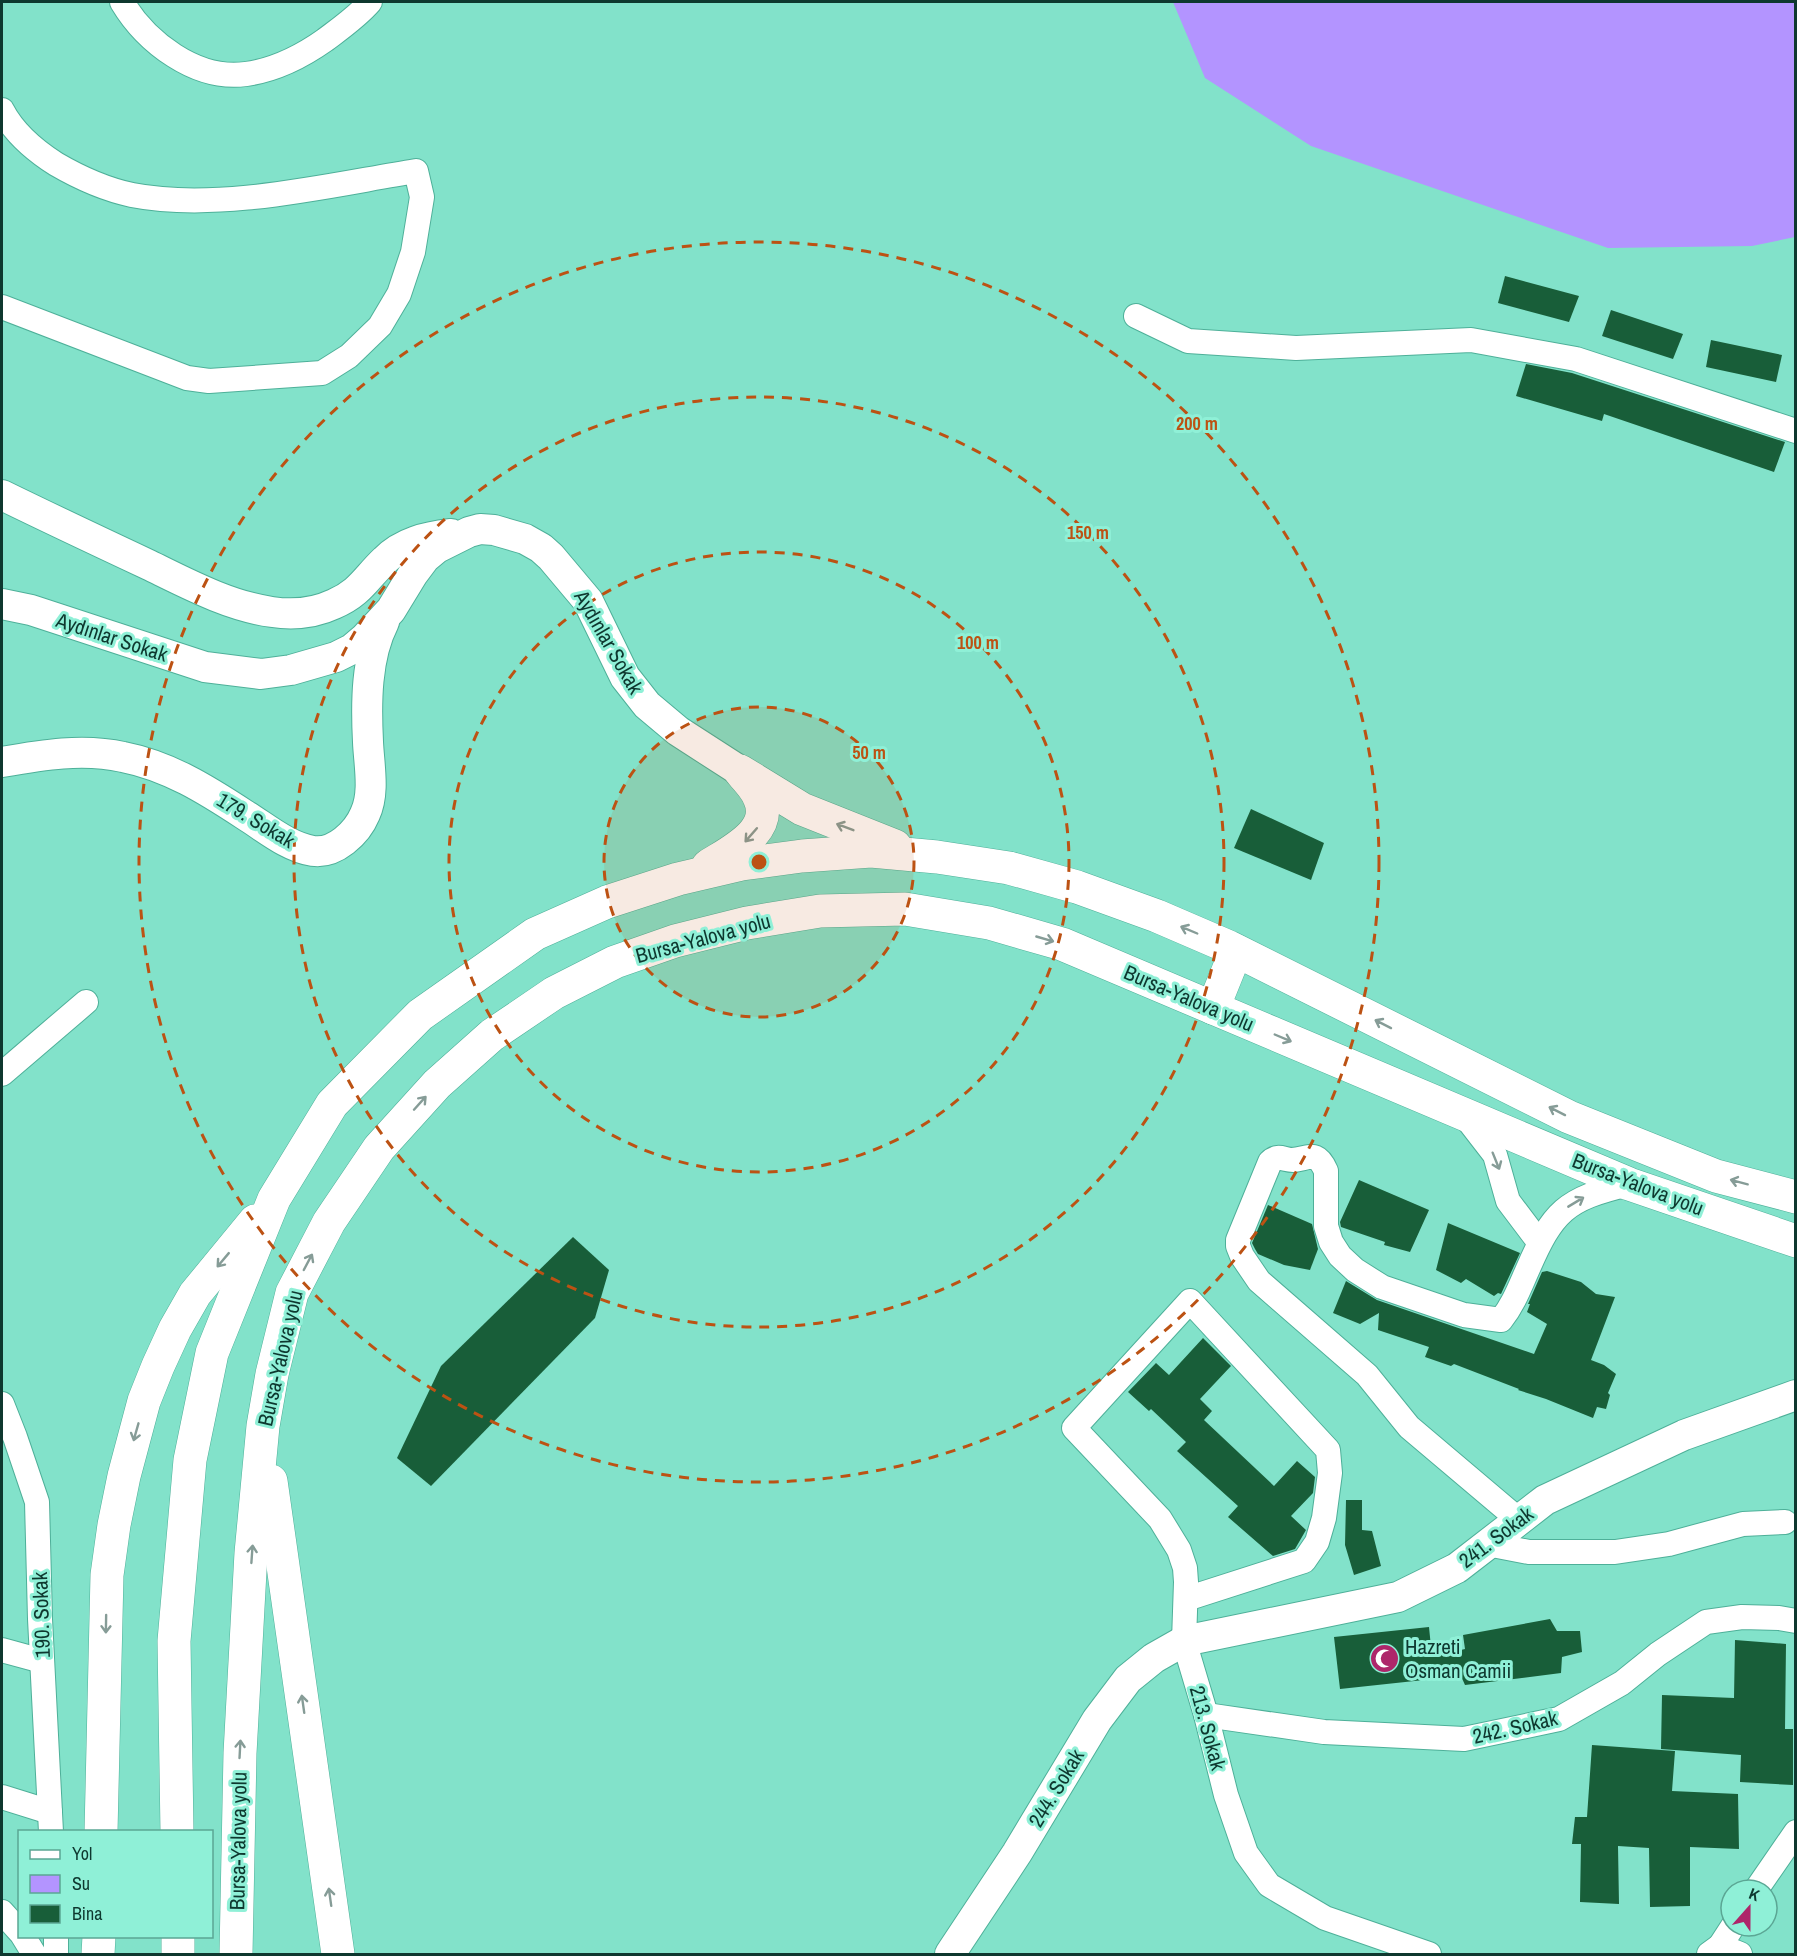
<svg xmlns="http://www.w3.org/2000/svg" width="1797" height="1956" font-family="'Archivo Narrow',sans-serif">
<rect width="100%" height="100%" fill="#82e2ca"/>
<path fill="#b394ff" d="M1173 2H1795V237L1752 246 1608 248 1311 146 1205 78Z"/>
<g fill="#185e39">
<path d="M1505 276 1579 296 1569 322 1498 303Z"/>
<path d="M1611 310 1683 334 1673 359 1602 336Z"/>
<path d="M1711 340 1782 355 1776 382 1706 367Z"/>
<path d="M1526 364 1572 373 1785 442 1774 472 1604 414 1602 421 1516 396Z"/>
<path d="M1251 809 1324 843 1311 880 1234 848Z"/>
<path d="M1359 1180 1429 1210 1410 1252 1384 1245 1385 1242 1341 1227 1340 1222Z"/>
<path d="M1268 1205 1312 1224 1318 1249 1310 1270 1284 1265 1258 1254 1255 1249 1252 1243Z"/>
<path d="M1448 1223 1520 1253 1501 1294 1498 1293 1494 1296 1466 1279 1461 1283 1436 1270Z"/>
<path d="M573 1237 609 1270 595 1318 431 1486 397 1458 441 1366Z"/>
<path d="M1547 1271 1581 1282 1596 1294 1615 1297 1591 1360 1604 1365 1616 1374 1608 1393 1610 1395 1606 1409 1597 1407 1593 1418 1546 1399 1518 1390 1519 1389 1454 1364 1451 1366 1425 1357 1429 1347 1378 1330 1379 1313 1360 1324 1333 1313 1346 1281 1377 1300 1534 1354 1547 1324 1527 1312 1530 1304H1528L1542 1272Z"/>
<path d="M1203 1338 1231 1366 1200 1399 1212 1411 1204 1420 1274 1486 1297 1461 1315 1477 1313 1493 1291 1516 1306 1530 1295 1549 1273 1556 1228 1517 1238 1506 1177 1451 1186 1442 1151 1409 1149 1411 1128 1392 1156 1363 1169 1375Z"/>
<path d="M1346 1500H1362V1530L1372 1531 1381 1566 1354 1575 1345 1545Z"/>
<path d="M1550 1619 1557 1631H1580L1582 1652 1562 1657 1561 1673 1465 1685 1461 1676 1340 1689 1334 1637 1429 1627 1432 1657 1465 1649 1463 1635Z"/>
<path d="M1735 1640 1786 1644 1785 1729H1793V1785L1740 1782 1741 1755 1661 1749 1662 1695 1734 1698Z"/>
<path d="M1592 1745 1675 1751 1672 1791 1738 1794 1739 1849 1690 1847V1906L1650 1907 1649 1848 1618 1846 1619 1904 1580 1902 1581 1844H1572L1575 1817H1587Z"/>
</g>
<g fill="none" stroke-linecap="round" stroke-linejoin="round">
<defs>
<g id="minor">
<path d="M122 2C146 42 196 81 246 74 275 70 301 57 325 40 341 28 357 17 370 2"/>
<path d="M2 110C14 133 34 150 56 164 80 178 104 189 132 195 219 212 329 185 416 171L422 197 413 252 399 294 380 326 349 356 322 373 209 381 187 378 2 307"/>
<path d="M1136 316 1188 341 1296 348 1471 340 1576 359 1796 431"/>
<path d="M2 1074 86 1002"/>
<path d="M1464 1115 1495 1155 1508 1201 1539 1242"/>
<path d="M2 1404 15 1437 37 1502 40 1619 51 1832"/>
<path d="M1519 1520 1409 1427 1367 1375 1259 1281 1242 1256 1238 1246V1240L1270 1162C1278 1154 1284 1160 1293 1160 1310 1158 1317 1150 1326 1171V1226L1331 1242 1340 1256 1355 1270 1382 1287 1464 1315 1501 1320C1513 1305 1519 1289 1527 1271 1553 1211 1565 1199 1629 1184"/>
<path d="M1487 1544 1529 1552H1615L1669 1544 1743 1524 1785 1522"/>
<path d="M1186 1599 1304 1561 1317 1542 1324 1518 1330 1473 1328 1450 1190 1301 1074 1428 1160 1519 1179 1550 1185 1568 1186 1582 1184 1641 1206 1715 1226 1795 1246 1853 1269 1885 1325 1918 1429 1954"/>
<path d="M2 1650 42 1661"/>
<path d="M1206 1715 1324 1732 1464 1739 1559 1719 1622 1683 1658 1654 1706 1622 1742 1617 1779 1618 1796 1621"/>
<path d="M2 1797 50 1812"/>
<path d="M1756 1890 1796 1832"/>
<path d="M2 1912 20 1932"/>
<path d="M23 1936 34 1954"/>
<path d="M56 1936V1954"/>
<path d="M1720 1946 1740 1954"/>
<path d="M1709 1954 1720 1946 1733 1926"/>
</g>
<g id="tertiary">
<path d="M2 495C51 519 100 542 149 565 188 584 229 606 272 612 293 615 315 613 334 604 360 593 366 578 385 560 403 542 426 537 451 534"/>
<path d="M2 604 31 610 205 667 261 674 291 670 336 657 352 649 365 638 391 610 413 574 425 558 437 548 469 532 480 529 494 530 525 539 541 548 551 557 588 601 625 677 647 705 678 731 740 771"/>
<path d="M2 762C42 755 83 748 123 757 169 766 207 790 245 815 266 828 288 847 313 851 335 854 357 833 365 814 375 793 369 765 368 742 366 703 366 657 384 622"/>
<path d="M950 1954 1017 1853 1097 1720 1128 1679 1154 1658 1184 1641 1398 1597 1457 1568 1545 1500 1684 1435 1796 1395"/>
</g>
<g id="trunk">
<path d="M708 866C731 851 775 831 759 797 755 787 746 779 740 771L802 809 895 846"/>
<path d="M1213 1008 1236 951"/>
<path d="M271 1481 338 1954"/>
<path d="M101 1832 107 1575 114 1525 124 1476 144 1401 158 1366 175 1329 195 1294 255 1221"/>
<path d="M177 1832 174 1641 190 1460 212 1353 274 1199 332 1104 420 1015 535 934 607 902 678 879 742 864 802 856 871 851 937 857 1009 868 1077 887 1157 916 1229 947 1569 1117 1716 1176 1796 1197"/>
<path d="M178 1936V1954"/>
<path d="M98 1954 99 1936"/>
<path d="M236 1954 240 1753 251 1553 263 1426 272 1374 292 1293 329 1222 379 1148 437 1084 492 1035 554 993 615 962 675 941 747 923 820 911 905 909 989 923 1062 944 1629 1184 1796 1241"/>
</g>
</defs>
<use href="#minor" stroke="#4eb099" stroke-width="26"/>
<use href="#tertiary" stroke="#4eb099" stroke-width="32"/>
<use href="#trunk" stroke="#4eb099" stroke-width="34"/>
<use href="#minor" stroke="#fff" stroke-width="24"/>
<use href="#tertiary" stroke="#fff" stroke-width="30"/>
<use href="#trunk" stroke="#fff" stroke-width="33"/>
</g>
<defs><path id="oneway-shaft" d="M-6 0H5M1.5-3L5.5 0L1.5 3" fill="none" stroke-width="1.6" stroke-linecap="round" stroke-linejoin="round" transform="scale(1.5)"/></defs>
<g stroke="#869c97">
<use href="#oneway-shaft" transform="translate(845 827) rotate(-159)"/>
<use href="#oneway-shaft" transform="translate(751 835) rotate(131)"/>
<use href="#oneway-shaft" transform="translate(1189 930) rotate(-157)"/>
<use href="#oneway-shaft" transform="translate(1045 939) rotate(16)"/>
<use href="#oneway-shaft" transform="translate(1383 1024) rotate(-153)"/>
<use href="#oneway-shaft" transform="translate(1283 1038) rotate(23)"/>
<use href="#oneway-shaft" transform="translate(420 1103) rotate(-48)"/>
<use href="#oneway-shaft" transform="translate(1557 1111) rotate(-153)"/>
<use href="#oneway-shaft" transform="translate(1496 1161) rotate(68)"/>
<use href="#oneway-shaft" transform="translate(1739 1182) rotate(-165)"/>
<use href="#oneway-shaft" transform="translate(1576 1202) rotate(-31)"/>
<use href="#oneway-shaft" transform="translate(223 1260) rotate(130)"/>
<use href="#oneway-shaft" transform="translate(308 1262) rotate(-62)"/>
<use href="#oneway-shaft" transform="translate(136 1432) rotate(106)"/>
<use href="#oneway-shaft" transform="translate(252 1554) rotate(-86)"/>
<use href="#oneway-shaft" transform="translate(106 1624) rotate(91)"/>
<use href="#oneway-shaft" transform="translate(303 1704) rotate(-98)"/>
<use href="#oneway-shaft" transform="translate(240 1749) rotate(-87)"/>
<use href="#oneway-shaft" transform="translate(330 1897) rotate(-98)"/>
</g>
<circle cx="759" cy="862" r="155" fill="#bc5213" fill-opacity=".12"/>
<g fill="none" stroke="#bc5213" stroke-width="3" stroke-dasharray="10 8">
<circle cx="759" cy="862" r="155"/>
<circle cx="759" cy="862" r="310"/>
<circle cx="759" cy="862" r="465"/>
<circle cx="759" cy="862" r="620"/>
</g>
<defs>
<symbol id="mosque-disc" viewBox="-11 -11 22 22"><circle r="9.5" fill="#ae266a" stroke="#8ff0d7"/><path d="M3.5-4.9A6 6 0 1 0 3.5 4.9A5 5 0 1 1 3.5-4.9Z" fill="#fff"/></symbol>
</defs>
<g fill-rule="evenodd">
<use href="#mosque-disc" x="1368" y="1642" width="33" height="33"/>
</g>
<g text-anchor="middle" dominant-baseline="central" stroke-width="6" stroke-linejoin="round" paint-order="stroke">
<g font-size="21" fill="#0e382f" stroke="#8ff0d7">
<text transform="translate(112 637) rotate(18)">Aydınlar Sokak</text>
<text transform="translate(609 642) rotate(60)">Aydınlar Sokak</text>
<text transform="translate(256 820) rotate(31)">179. Sokak</text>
<text transform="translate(703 938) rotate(-15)">Bursa-Yalova yolu</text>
<text transform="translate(1189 998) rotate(23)">Bursa-Yalova yolu</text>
<text transform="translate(1638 1184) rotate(21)">Bursa-Yalova yolu</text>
<text transform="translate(280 1358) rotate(-77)">Bursa-Yalova yolu</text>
<text transform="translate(1496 1537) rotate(-37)">241. Sokak</text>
<text transform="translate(41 1615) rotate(-92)">190. Sokak</text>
<text transform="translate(1515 1727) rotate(-13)">242. Sokak</text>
<text transform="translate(1208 1728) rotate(75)">213. Sokak</text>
<text transform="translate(1056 1788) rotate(-59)">244. Sokak</text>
<text transform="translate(238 1841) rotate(-89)">Bursa-Yalova yolu</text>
</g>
<g font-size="21" fill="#0e382f" stroke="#8ff0d7" text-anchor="start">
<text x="1405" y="1646">Hazreti<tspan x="1405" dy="24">Osman Camii</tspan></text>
</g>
</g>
<circle cx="759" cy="862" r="9" fill="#bc5213" stroke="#8ff0d7" stroke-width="3"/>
<g font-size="18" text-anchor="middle" font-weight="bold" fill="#bc5213" stroke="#8ff0d7" stroke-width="6" stroke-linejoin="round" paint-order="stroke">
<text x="1197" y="430">200 m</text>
<text x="1088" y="539">150 m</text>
<text x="978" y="649">100 m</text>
<text x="869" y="759">50 m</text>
</g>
<rect width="1797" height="1956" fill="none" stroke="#0e382f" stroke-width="6"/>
<rect x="18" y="1830" width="195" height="108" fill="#8ff0d7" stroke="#5ba694" stroke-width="1.5"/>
<rect x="30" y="1850" width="30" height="9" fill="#ffffff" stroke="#5ba694" stroke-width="1.5"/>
<text x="72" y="1860" font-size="18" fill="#0e382f">Yol</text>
<rect x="30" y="1875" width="30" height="18" fill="#b394ff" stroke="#5ba694" stroke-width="1.5"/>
<text x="72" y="1890" font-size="18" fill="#0e382f">Su</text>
<rect x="30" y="1905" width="30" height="18" fill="#185e39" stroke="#5ba694" stroke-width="1.5"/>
<text x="72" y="1920" font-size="18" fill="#0e382f">Bina</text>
<g transform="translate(1749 1908) rotate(21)"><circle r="28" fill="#8ff0d7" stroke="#5ba694" stroke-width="1.5"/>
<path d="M0-4.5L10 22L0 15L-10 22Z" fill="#ae266a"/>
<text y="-9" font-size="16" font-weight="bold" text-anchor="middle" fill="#0e382f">K</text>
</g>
</svg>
